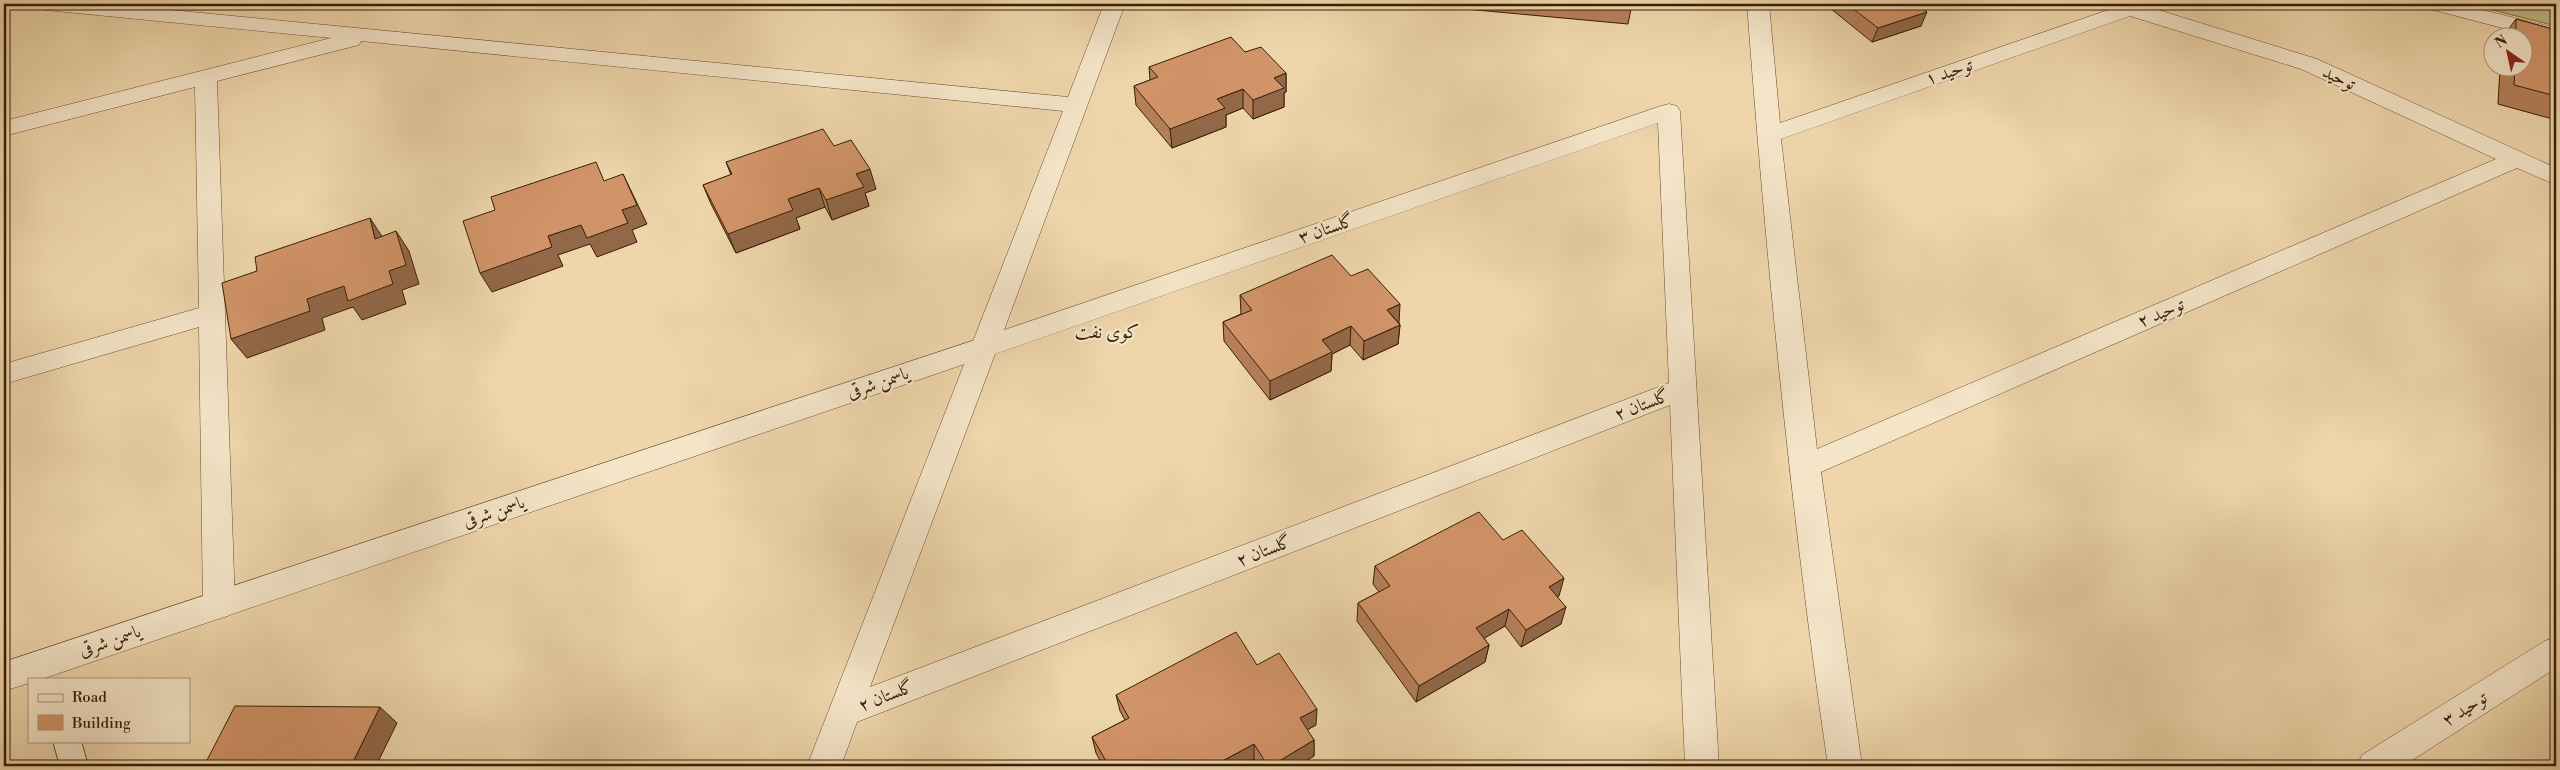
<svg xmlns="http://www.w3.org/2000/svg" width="2560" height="770" font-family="'Libre Bodoni',Amiri,serif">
<rect width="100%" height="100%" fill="#eed6aa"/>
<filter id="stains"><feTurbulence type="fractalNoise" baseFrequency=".004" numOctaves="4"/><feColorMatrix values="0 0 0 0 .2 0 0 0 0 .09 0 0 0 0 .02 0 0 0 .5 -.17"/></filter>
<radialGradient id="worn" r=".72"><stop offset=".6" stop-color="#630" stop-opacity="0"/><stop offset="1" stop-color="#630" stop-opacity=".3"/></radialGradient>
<path fill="#bfbc84" stroke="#7c6d44" d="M2469 4H2556V26Z"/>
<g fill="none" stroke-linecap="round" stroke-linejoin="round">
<defs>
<path id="service" d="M53 741H81L88 766H60Z"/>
<g id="minor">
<path d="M35 4H109L1068 97 1104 4H1125L1004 330 1661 106 1669 104 1677 106 1680 111 1719 766H1685L1670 405 857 722 841 766H807L1063 111 361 41 359 45 217 81 235 605 230 615 219 619 208 615 203 605 199 327 4 384V364L199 308 195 87 4 136V121L331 38 46 10 39 8ZM1658 123 1669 383 870 687 995 354Z"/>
<path d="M1747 4H1769L1780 123 2108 10 2102 4H2139L2317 59 2556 168V185L2517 168 1821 472 1862 766H1828C1791 514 1766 258 1747 4ZM2130 16 2301 69 2496 159 1817 449 1781 139Z"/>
<path d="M2556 637V668L2403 766H2357L2362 755 2545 641Z"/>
</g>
<g id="tertiary">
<path d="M2422 4H2457L2556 28V42L2426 8Z"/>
<path d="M984 337 994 340 997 347 994 354 42 679H29V683L4 691V662Z"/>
</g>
</defs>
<use href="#service" stroke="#664c2e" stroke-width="2"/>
<use href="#minor" stroke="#664c2e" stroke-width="1"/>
<use href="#tertiary" stroke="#664c2e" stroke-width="1"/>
<use href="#service" fill="#f4e4c8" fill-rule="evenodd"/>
<use href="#minor" fill="#f4e4c8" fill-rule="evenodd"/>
<use href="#tertiary" fill="#f4e4c8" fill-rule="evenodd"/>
</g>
<g fill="#b47f59" stroke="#381e05">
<path d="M1411 4H1632L1628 24Z"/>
<path d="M1825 4H1916L1921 26 1872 42Z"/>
<path d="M2516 19 2556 30V120L2498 104 2500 68H2522V38H2502Z"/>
<path d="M1245 52 1286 73V92L1284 93V107L1253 119 1243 108 1226 115V127L1172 148 1136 105 1134 86 1150 80 1149 67Z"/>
<path d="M834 146 876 189 865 193 869 206 832 220 825 207 796 218 800 229 736 253 711 204 703 185 731 175 726 162Z"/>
<path d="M1240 295 1399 323 1400 325 1398 344 1363 360 1350 345 1332 354 1331 371 1270 400 1224 341 1223 322 1241 314Z"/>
<path d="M1503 540 1559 596H1557L1561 624 1521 647 1505 626 1484 638 1489 645 1485 662 1416 702 1357 621 1358 603 1379 592 1373 584 1375 566Z"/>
<path d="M1257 665 1316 725 1307 730 1314 740V756L1297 766H1258L1254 759 1242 766H1103L1096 753 1092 737 1125 720 1120 711 1116 695Z"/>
</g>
<g fill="#926849" stroke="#381e05">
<path d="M1927 12 1921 26 1872 42 1878 28Z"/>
<path d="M1286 73V92L1284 93V107L1253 119V100L1274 78Z"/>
<path d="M1243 89V108L1226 115V127L1172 148 1170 129 1217 99Z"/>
<path d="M870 169 876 189 865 193 869 206 832 220 826 200 856 174Z"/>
<path d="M623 174 647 224 632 230 637 242 597 257 590 244 558 255 563 266 492 292 480 273 548 236 622 210Z"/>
<path d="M819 188 825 207 796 218 800 229 736 253 728 234 788 199Z"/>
<path d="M370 218 383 238 375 239Z"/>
<path d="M396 231 409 251 419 284 402 290 406 304 362 320 353 307 322 318 325 330 247 358 231 339 307 299Z"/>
<path d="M1400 304 1399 323 1387 310Z"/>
<path d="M1400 325 1398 344 1363 360 1364 341Z"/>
<path d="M1351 326 1350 345 1332 354 1331 371 1270 400V381L1322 340Z"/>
<path d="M1564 578 1559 596 1544 604 1549 587Z"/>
<path d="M1566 607 1561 624 1521 647 1526 630Z"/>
<path d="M1509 609 1505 626 1473 645 1476 628Z"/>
<path d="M1489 645 1485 662 1416 702 1419 686Z"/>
<path d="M380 707 397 723 376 766H351Z"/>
<path d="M1317 709 1316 725 1299 734 1300 718Z"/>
<path d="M1314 740V756L1297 766H1271Z"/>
<path d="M1254 744V759L1242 766H1215V765Z"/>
</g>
<g fill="#d19468" stroke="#381e05">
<path d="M1847 4H1916L1927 12 1878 28Z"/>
<path d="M2516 19 2556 30V96L2514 85 2515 68H2522V38H2516Z"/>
<path d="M1231 37 1245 52 1261 47 1286 73 1274 78 1284 88 1253 100 1243 89 1217 99 1225 108 1170 129 1134 86 1158 77 1149 67Z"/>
<path d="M823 129 834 146 851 140 870 169 856 174 864 187 826 200 819 188 788 199 793 210 728 234 703 185 732 174 726 162Z"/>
<path d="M596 162 604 181 623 174 637 205 622 210 628 223 587 238 581 225 548 236 552 247 480 273 463 221 495 210 491 197Z"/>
<path d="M370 218 375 239 396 231 406 265 389 271 393 284 348 301 344 286 307 299 310 311 231 339 222 283 257 271 255 257Z"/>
<path d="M1332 255 1351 276 1368 269 1400 304 1387 310 1400 325 1364 341 1351 326 1322 340 1332 352 1270 381 1223 322 1252 310 1240 295Z"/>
<path d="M1479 512 1503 540 1522 530 1564 578 1549 587 1566 607 1526 630 1509 609 1476 628 1489 645 1419 686 1358 603 1390 586 1375 566Z"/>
<path d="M1236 632 1257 665 1279 653 1317 709 1300 718 1314 740 1271 766H1268L1254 744 1215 765 1216 766H1109L1092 737 1129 718 1116 695Z"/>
<path d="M235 706 380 707 351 766H204Z"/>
</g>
<g text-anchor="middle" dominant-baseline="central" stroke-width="4.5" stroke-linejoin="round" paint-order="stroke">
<g font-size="18" fill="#381e05" stroke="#f4e4c8">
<text transform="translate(1949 72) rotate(-19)">توحید ۱</text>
<text transform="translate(2339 78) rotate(25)">توحید</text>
<text transform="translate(1326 229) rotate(-19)">گلستان ۳</text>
<text transform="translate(2161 313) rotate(-23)">توحید ۲</text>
<text transform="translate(878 383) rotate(-19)">یاسمن شرقی</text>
<text transform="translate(1642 405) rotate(-21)">گلستان ۲</text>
<text transform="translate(494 512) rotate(-19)">یاسمن شرقی</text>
<text transform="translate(1264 551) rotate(-21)">گلستان ۲</text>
<text transform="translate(110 641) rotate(-19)">یاسمن شرقی</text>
<text transform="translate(886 696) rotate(-21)">گلستان ۲</text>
<text transform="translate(2465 709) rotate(-32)">توحید ۳</text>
</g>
<g font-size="19" fill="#381e05" stroke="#f4e4c8">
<text x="1107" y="332">کوی نفت</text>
</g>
</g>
<rect width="2560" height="770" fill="none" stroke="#eed6aa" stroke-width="20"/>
<rect x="5" y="5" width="2550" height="760" fill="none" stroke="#381e05" stroke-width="2.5"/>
<rect x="10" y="10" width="2540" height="750" fill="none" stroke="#381e05"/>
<rect x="28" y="678" width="162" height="65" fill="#f4e4c8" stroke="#a9957a"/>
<rect x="38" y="694" width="25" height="8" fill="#f4e4c8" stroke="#a9957a"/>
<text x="72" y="702" font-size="15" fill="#381e05">Road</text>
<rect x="38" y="715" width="25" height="15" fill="#d19468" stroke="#a9957a"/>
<text x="72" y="728" font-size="15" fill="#381e05">Building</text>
<g transform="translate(2508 52) rotate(326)"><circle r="24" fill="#f4e4c8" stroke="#a9957a"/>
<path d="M0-4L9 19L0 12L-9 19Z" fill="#8f2418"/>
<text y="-8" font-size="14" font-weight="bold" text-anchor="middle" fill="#381e05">N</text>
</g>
<rect width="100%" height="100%" filter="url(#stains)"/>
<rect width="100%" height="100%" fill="url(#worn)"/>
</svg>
